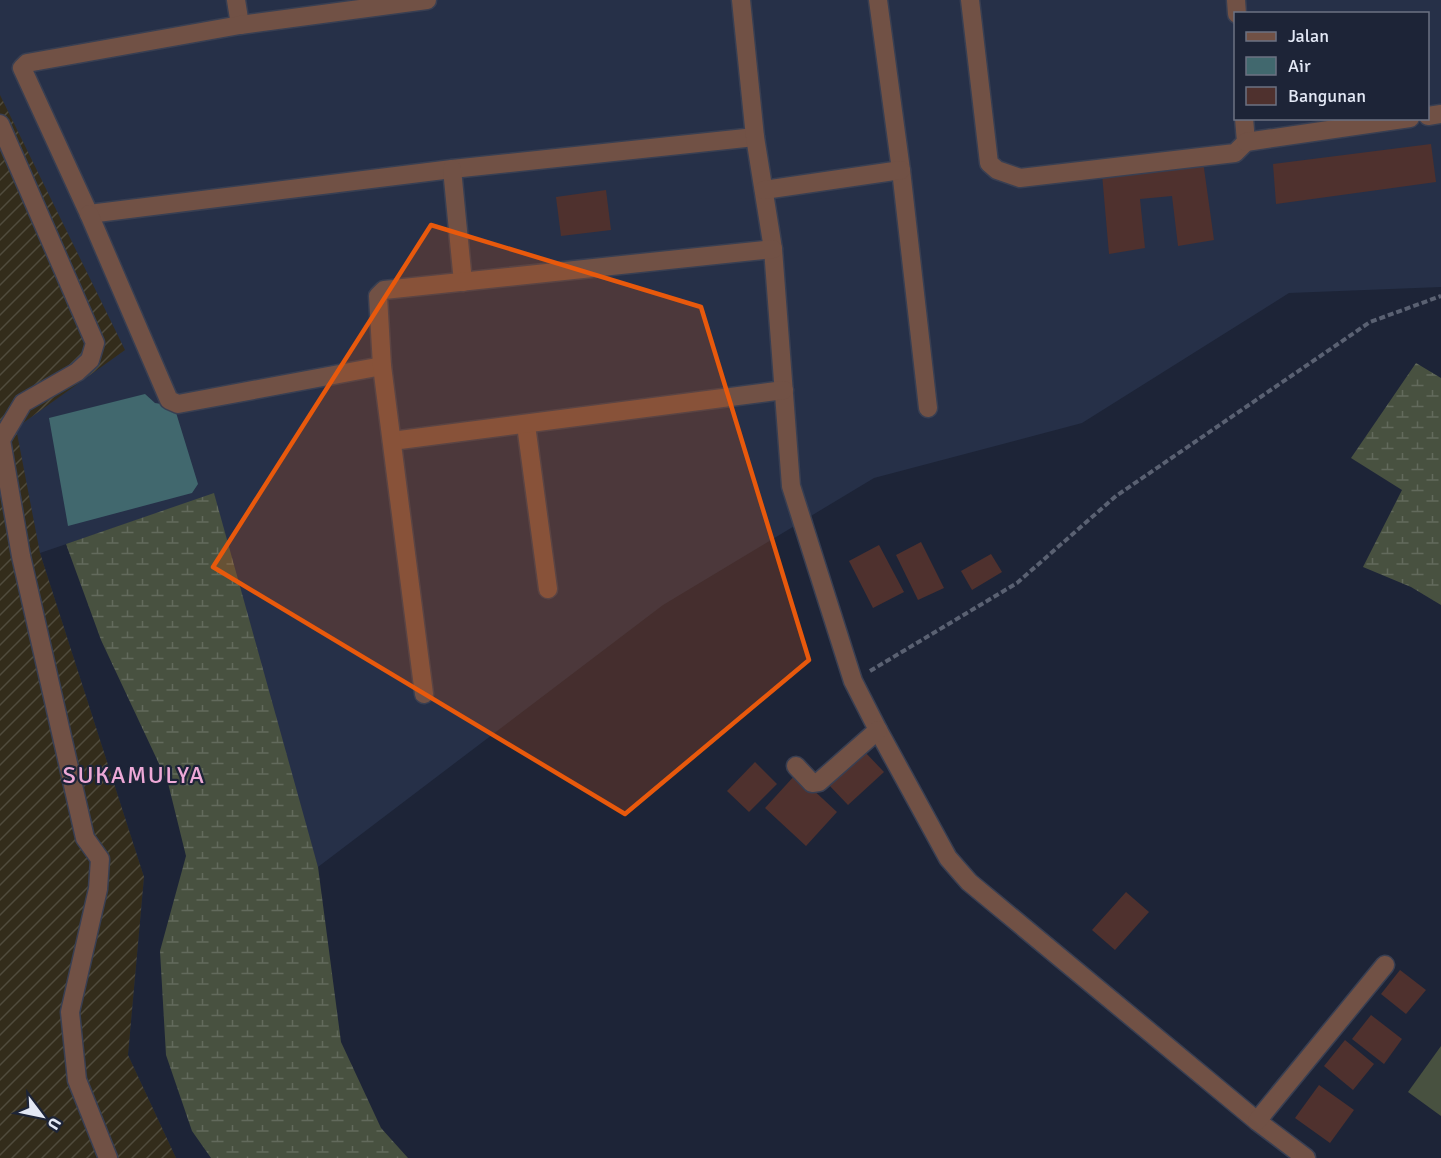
<svg xmlns="http://www.w3.org/2000/svg" width="1441" height="1158" font-family="Signika,sans-serif">
<defs>
<pattern id="industrial-furrows" width="10" height="10" patternUnits="userSpaceOnUse" patternTransform="scale(1.5)"><rect width="10" height="10" fill="#332c1b"/><path d="M-1 1l2-2M0 10L10 0M9 11l2-2" fill="none" stroke="#504b3d"/></pattern>
<pattern id="wetland-marsh" width="20" height="14" patternUnits="userSpaceOnUse" patternTransform="scale(1.5)"><rect width="20" height="14" fill="#485140"/><path d="M1 5h8M5 5V1M11 12h8M15 12V8" fill="none" stroke="#626a5c"/></pattern>
</defs>
<rect width="100%" height="100%" fill="#1d2437"/>
<path fill="#263048" fill-rule="evenodd" d="M0 0H1441V287L1289 293 1082 423 874 478 663 605 318 867 273 731 214 494 40 553 144 877 128 1055 176 1158H0ZM1236 14H1428V118H1236Z"/>
<path fill="url(#industrial-furrows)" d="M0 95 125 350 16 428 40 553 144 877 128 1055 176 1158H0Z"/>
<g fill="url(#wetland-marsh)">
<path d="M1416 363 1441 378V605L1411 587 1363 567 1402 490 1351 458Z"/>
<path d="M214 493 318 867 341 1042 381 1128 408 1158H211L192 1131 166 1055 160 951 186 856 168 783 101 640 66 544Z"/>
</g>
<path fill="#485140" d="M1441 1046V1116L1408 1092Z"/>
<path fill="#41686e" d="M145 394 155 403 174 406 198 484 192 493 68 526 49 418Z"/>
<g fill="#4f312e">
<path d="M1431 144 1436 182 1276 204 1273 164Z"/>
<path d="M1203 161 1214 240 1178 246 1172 196 1140 199 1145 248 1109 254 1102 174Z"/>
<path d="M606 190 611 230 561 236 556 197Z"/>
<path d="M921 542 944 588 918 600 896 555Z"/>
<path d="M879 545 904 592 873 608 849 561Z"/>
<path d="M991 554 1002 572 972 590 961 571Z"/>
<path d="M864 751 884 772 848 805 828 784Z"/>
<path d="M755 762 777 784 749 812 727 791Z"/>
<path d="M796 774 837 812 806 846 765 808Z"/>
<path d="M1126 892 1149 912 1115 950 1092 930Z"/>
<path d="M1400 970 1426 990 1406 1014 1381 994Z"/>
<path d="M1371 1015 1402 1039 1384 1064 1352 1039Z"/>
<path d="M1345 1040 1374 1064 1353 1090 1324 1066Z"/>
<path d="M1319 1085 1354 1110 1330 1143 1295 1118Z"/>
</g>
<g fill="none" stroke-linecap="round" stroke-linejoin="round">
<defs>
<g id="minor">
<path d="M236 0 240 25"/>
<path d="M427 0 240 25 27 63 22 68 89 214 452 169 755 137"/>
<path d="M741 0 755 137 773 249 791 486 853 681 878 730 948 858 969 882 1257 1121 1306 1158"/>
<path d="M878 0 901 170 928 408"/>
<path d="M970 0 989 163 997 170 1020 178 1235 153 1246 142 1244 118"/>
<path d="M1236 0 1237 14"/>
<path d="M1428 116 1441 114"/>
<path d="M0 124 95 343 90 360 77 372 23 403 1 440 21 556 85 838 100 859 98 889 70 1012 77 1080 108 1158"/>
<path d="M1246 142 1410 118"/>
<path d="M452 169 463 282"/>
<path d="M764 190 901 170"/>
<path d="M89 214 169 400 178 404 382 366"/>
<path d="M526 425 548 589"/>
<path d="M392 441 784 390"/>
<path d="M424 694 382 366 378 296 384 290 773 249"/>
<path d="M796 766 812 783 819 782 878 730"/>
<path d="M1257 1121 1385 965"/>
</g>
</defs>
<use href="#minor" stroke="#393f52" stroke-width="21"/>
<path stroke="#5a6172" stroke-width="4" stroke-dasharray="6 3" stroke-linecap="butt" d="M870 671 1017 583 1116 496 1370 322 1441 296"/>
<use href="#minor" stroke="#715145" stroke-width="18"/>
</g>
<path fill="#e8590c" fill-opacity="0.2" stroke="#e8590c" stroke-width="4.5" stroke-linejoin="round" d="M431 225 701 307 809 660 625 814 213 567Z"/>
<g text-anchor="middle" dominant-baseline="central" stroke-width="4.5" stroke-linejoin="round" paint-order="stroke">
<g font-size="24" letter-spacing="1.5" fill="#eea9d7" stroke="#1d2437">
<text x="134" y="775">SUKAMULYA</text>
</g>
</g>
<rect x="1234" y="12" width="195" height="108" fill="#1d2437" stroke="#6c7283" stroke-width="1.5"/>
<rect x="1246" y="32" width="30" height="9" fill="#715145" stroke="#6c7283" stroke-width="1.5"/>
<text x="1288" y="42" font-size="18" fill="#e3e8f5">Jalan</text>
<rect x="1246" y="57" width="30" height="18" fill="#41686e" stroke="#6c7283" stroke-width="1.5"/>
<text x="1288" y="72" font-size="18" fill="#e3e8f5">Air</text>
<rect x="1246" y="87" width="30" height="18" fill="#4f312e" stroke="#6c7283" stroke-width="1.5"/>
<text x="1288" y="102" font-size="18" fill="#e3e8f5">Bangunan</text>
<g transform="translate(42 1116) rotate(122)" stroke="#1d2437" stroke-width="4.5" paint-order="stroke">
<path d="M0-4.5L10 22L0 15L-10 22Z" fill="#e3e8f5"/>
<text y="-9" font-size="16" font-weight="bold" text-anchor="middle" fill="#e3e8f5">U</text>
</g>
</svg>
